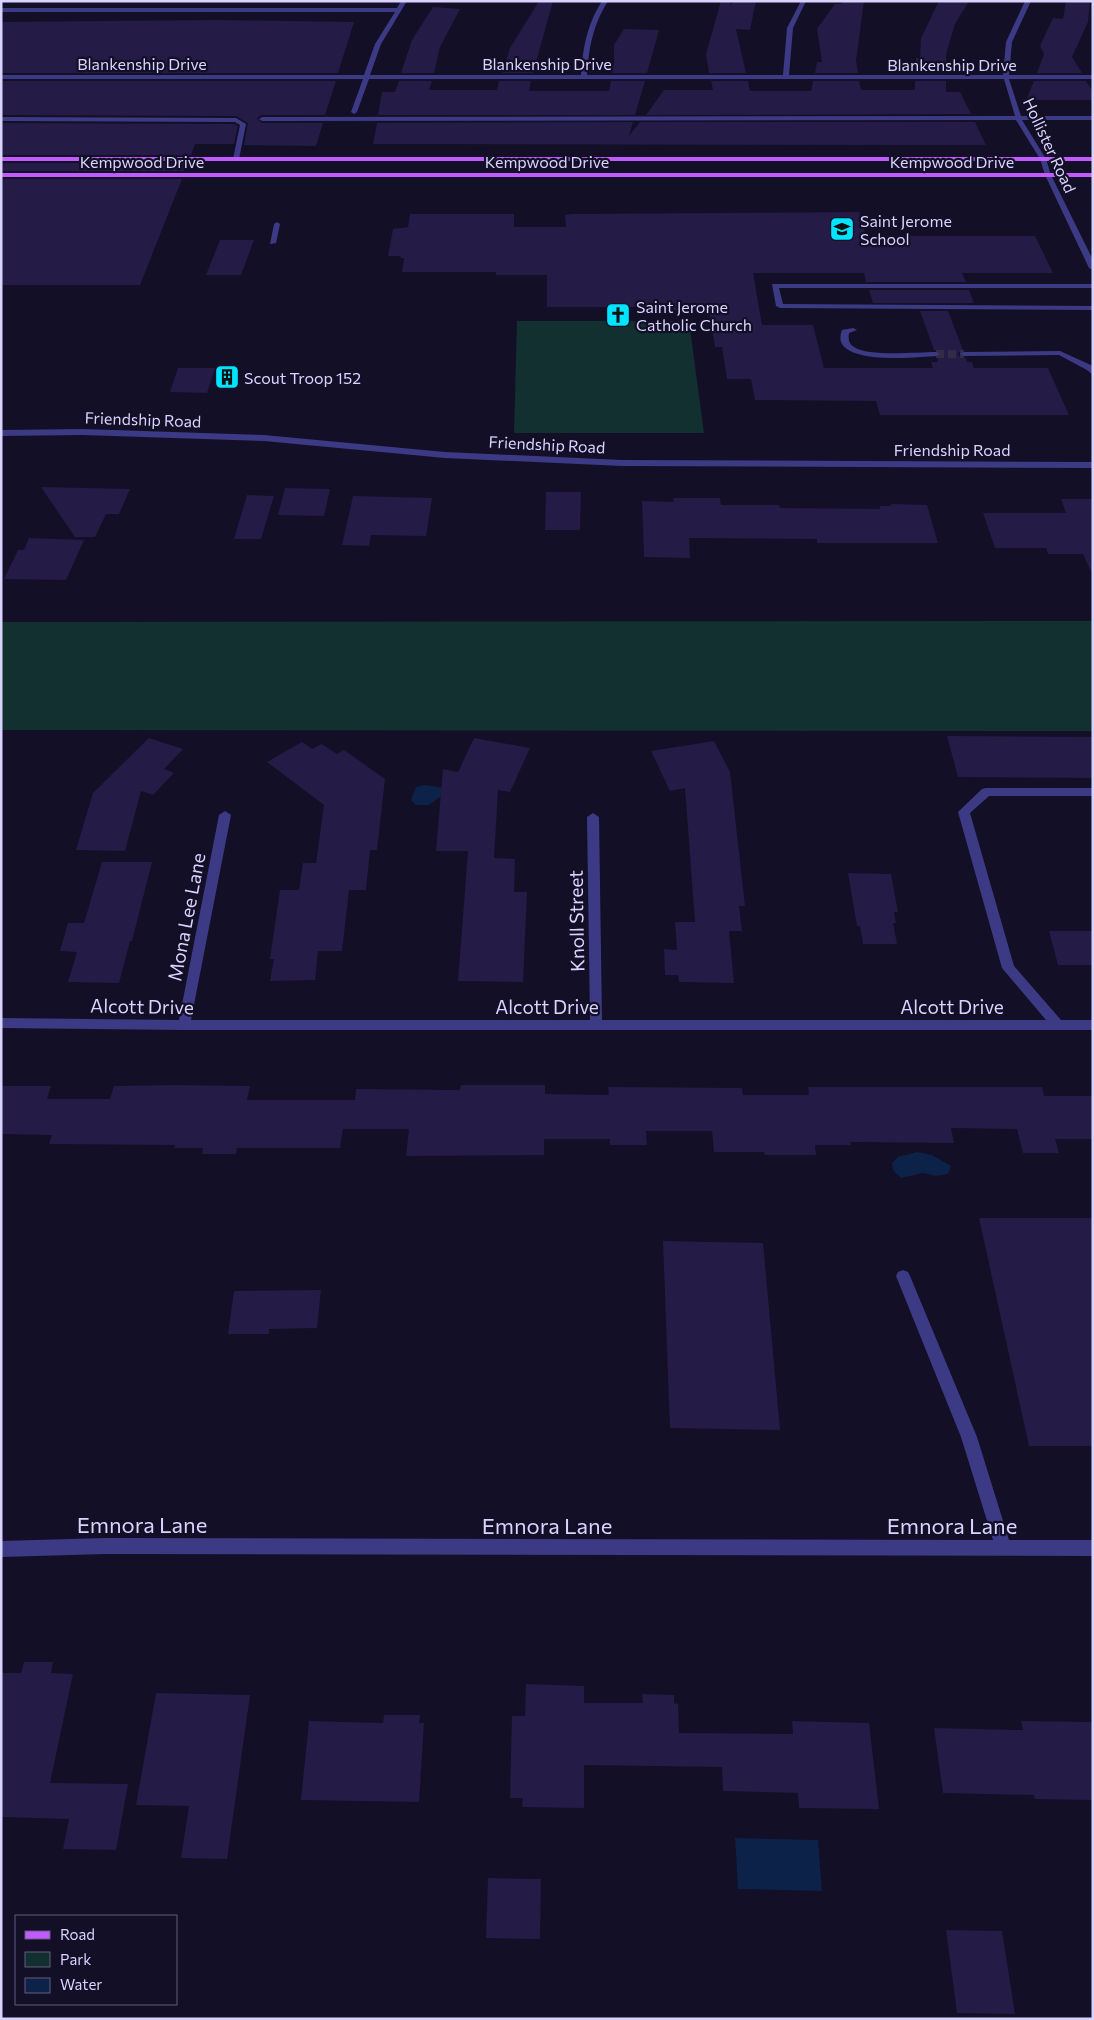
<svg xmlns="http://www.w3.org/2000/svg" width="1094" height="2020" font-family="Commissioner,sans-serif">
<rect width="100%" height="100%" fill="#130f26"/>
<g fill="#12302f">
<path d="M517 321H689L704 433H514Z"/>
<path d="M1093 621V731L1 730V622Z"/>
</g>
<g fill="#0c2248">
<path d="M425 785 457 790 456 798 440 797 429 805H416L411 800 416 787Z"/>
<path d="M917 1152 932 1155 951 1166 948 1174 936 1176 923 1173 901 1178 893 1170 892 1163 898 1157Z"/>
<path d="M735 1838 818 1840 822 1891 738 1889Z"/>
</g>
<g fill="#241b47">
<path d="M539 1H553L533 73H502L510 48Z"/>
<path d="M721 1H730L731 5 734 1H756L750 30 736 29 746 73H709L706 54Z"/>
<path d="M844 1H864L856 61 858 73H815L817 62H822L817 29 835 4H841Z"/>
<path d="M939 1H969L955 24 946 54V73H915L916 58H920L921 38Z"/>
<path d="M1066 1H1090L1088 22 1072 57 1082 73H1037L1044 54 1040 46 1053 18 1063 19Z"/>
<path d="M433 7 460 9 440 47 434 73H401L412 40Z"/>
<path d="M214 20 354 22 338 73H1V22Z"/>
<path d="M624 29 659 30 647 73H612L614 62V45Z"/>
<path d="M1 81H336L325 115H262L257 118 262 123H323L316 146 244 145 248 123 236 116 1 115Z"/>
<path d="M399 81H432L429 90H497L499 81H531L529 91H609L611 81H645L635 115H378L382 92H395Z"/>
<path d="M711 81H748L750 91H811L813 81H859L861 90H915V81H946V92H960L971 114 646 115 664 90H713Z"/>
<path d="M1034 81H1086L1093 92V100H1026Z"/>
<path d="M633 122 629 136 640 122H975L986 145 373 144 377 123Z"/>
<path d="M1 123 234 124 238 126 234 144H195L191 155H1Z"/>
<path d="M1 163H188L184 171H1Z"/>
<path d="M1 179H182L140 285H1Z"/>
<path d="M859 212 866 236H1035L1053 273H962L966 282H866L864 273H753L762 325H813L824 368H933L931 362H938L937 358 942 353 934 350 920 311H948L963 350 958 353 959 356 966 358 967 362H972L974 368H1048L1069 415H880L876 401 755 400 751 379H727L722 347H715L709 310H669L668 307H547V275H496V272H402L404 258H400L401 256H388L393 229 408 227 410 214H514V227H566L565 215 572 214Z"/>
<path d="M220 240H254L241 275H206Z"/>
<path d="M869 290H969L974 303H873Z"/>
<path d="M178 368H215L207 393 170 392Z"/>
<path d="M41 487 130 489 119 514H106L95 537H75Z"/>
<path d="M285 488 330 489 324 516 278 515Z"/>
<path d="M546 492H581L580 530H545Z"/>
<path d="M247 495 274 496 261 539H234Z"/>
<path d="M353 496 432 498 426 536 371 535 369 546 342 545Z"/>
<path d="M673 498H720L721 505H779L780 508 880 509V506H891V504L927 505 938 543H817V539L689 538 690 558 644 557 642 501 674 502Z"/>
<path d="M1061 499H1093V576L1083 554H1048L1046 548H995L983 513H1066Z"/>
<path d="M29 538 84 540 66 580 4 579 18 550H24Z"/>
<path d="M947 736 1093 737V778L958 777Z"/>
<path d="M149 738 183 749 164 769 174 773 153 795 141 791 125 851 76 850 93 793Z"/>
<path d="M474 738 530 748 510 792 498 790 494 858 515 859 514 892H527L523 982 458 981 468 851H436L443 769 458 772Z"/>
<path d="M714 741 730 772 745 906H739L742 931H729L734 983 679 982 678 975H665L664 949 677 950 675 922H695L685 788 670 791 651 751Z"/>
<path d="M302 742 312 749 322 744 337 754 344 750 385 779 377 850H370L366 890H349L342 951H318L315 980 270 981 274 959H270L280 890H299L303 863H316L324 805 267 762Z"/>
<path d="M102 862H152L132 941H130L119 983 68 982 77 952 60 951 68 923H84Z"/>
<path d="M848 873 891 874 898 912H894L896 923H893L897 944H863L860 926H857Z"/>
<path d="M1049 931H1093V965H1058Z"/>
<path d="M173 1085 250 1086 247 1100H355L356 1089 460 1090 461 1085H545V1094L609 1095 608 1087 742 1088 743 1095H809L808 1087H1042L1044 1096H1093V1139H1055L1059 1153H1023L1017 1129 951 1128 954 1143 850 1142 851 1145H815L816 1155H765L764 1152H714L712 1131H646L647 1145H610V1139H544V1155L406 1156 409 1129H343L340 1148H237L236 1154H202L203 1148H174L175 1145 49 1144 52 1135 1 1134V1086H51L47 1099H110L114 1086Z"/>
<path d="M979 1218H1093V1446H1029Z"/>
<path d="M663 1241 763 1243 780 1430 670 1428Z"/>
<path d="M321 1290 317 1328 269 1329V1334H228L234 1291Z"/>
<path d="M24 1662H53L51 1673 73 1674 50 1783 128 1784 116 1850 63 1849 69 1819 1 1817V1673H21Z"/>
<path d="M526 1684 584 1686V1703H643L642 1694 674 1695V1703L678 1704 679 1733 793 1734 792 1721 869 1723 879 1809 799 1808 798 1793 723 1791 722 1767 584 1765V1808L522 1807 523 1798H510L512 1716H525Z"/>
<path d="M156 1693 250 1695 227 1859 181 1858 189 1806 136 1805Z"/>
<path d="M384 1715H420L419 1723H424L419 1802 301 1800 309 1721 383 1723Z"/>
<path d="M1021 1721 1093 1722V1800L1035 1799 1034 1795 943 1793 934 1728 1023 1730Z"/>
<path d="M488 1878 541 1879 540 1939 486 1938Z"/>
<path d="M946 1930 1002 1931 1015 2014 957 2013Z"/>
</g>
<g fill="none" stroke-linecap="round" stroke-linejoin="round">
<path stroke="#312d47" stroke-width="8" stroke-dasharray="8 4" stroke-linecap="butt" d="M936 354H964"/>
<g fill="#3d3a85" fill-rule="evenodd">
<path d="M401 1H407L381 44 370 75H581C583 47 587 25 602 1H608C593 25 589 47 587 75H783L787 28 801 1H806L793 28 789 75H1003L1006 42 1025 1H1031L1012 42 1009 75H1093V79H1009L1021 116H1093V120H1022L1046 159 1051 175 1093 260V270L1089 268 1045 175 1040 159 1016 120 262 121 259 119 262 117 1015 116 1004 79H369L357 112 354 114 351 112 363 79H1V75H364L375 44 395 12H1V8H397Z"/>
<path d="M1 117 236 118 246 124 239 159 236 161 233 159 240 125 235 122 1 121Z"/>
<path d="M277 222 280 224 276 243 270 244 274 224Z"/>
<path d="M772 284H1093V288H779L783 304 1093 306V310L780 308 776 306Z"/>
<path d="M853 328 857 330 849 333C848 339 849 344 854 347 868 357 918 352 936 352L940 354 936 356C919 357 827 367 842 330Z"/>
<path d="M1060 351 1093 366V375L1087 370 1059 355 964 356 960 354 964 352Z"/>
<path d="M83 429 264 435 445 452 622 460 1093 462V468L622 466 445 458 264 441 83 435 1 436V430Z"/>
<path d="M986 788H1093V796H989L970 813 1014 966 1061 1020H1093V1030H184L1 1028V1018L179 1020 219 815 225 811 231 815 191 1020H590L587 817 593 813 599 817 602 1020H1046L1002 968 958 812 982 789Z"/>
<path d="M903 1270 908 1272 910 1276 977 1437 1009 1540H1093V1556L105 1554 1 1557V1541L105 1538 993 1540 961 1437 896 1276 898 1272Z"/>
</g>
<g fill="#c25bff" fill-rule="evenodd">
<rect x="1" y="157" width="1092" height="4"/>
<rect x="1" y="173" width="1092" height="4"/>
</g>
</g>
<defs>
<symbol id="school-square" viewBox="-11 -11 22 22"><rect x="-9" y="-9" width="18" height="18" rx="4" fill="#00e5ff" stroke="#130f26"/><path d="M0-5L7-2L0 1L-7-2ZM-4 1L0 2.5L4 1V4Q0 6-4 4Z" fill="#111"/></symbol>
<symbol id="church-square" viewBox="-11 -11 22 22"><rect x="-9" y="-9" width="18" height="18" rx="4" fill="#00e5ff" stroke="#130f26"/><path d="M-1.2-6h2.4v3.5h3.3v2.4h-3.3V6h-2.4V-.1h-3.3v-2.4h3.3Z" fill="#111"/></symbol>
<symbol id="building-square" viewBox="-11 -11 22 22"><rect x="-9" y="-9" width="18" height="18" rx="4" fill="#00e5ff" stroke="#130f26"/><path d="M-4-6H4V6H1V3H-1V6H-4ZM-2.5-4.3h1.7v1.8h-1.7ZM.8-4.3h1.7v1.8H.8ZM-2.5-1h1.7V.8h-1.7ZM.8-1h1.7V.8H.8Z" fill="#111"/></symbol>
</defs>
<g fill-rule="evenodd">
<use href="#school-square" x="828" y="215" width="28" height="28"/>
<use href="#church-square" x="604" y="301" width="28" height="28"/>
<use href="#building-square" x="213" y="363" width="28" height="28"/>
</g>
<g text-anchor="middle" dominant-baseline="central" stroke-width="4.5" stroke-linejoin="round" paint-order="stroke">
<g font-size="16" fill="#d9d4ff" stroke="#130f26">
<text x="142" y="63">Blankenship Drive</text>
<text x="547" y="63">Blankenship Drive</text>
<text x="952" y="64">Blankenship Drive</text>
<text transform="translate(1050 145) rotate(65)">Hollister Road</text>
<text x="142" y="161">Kempwood Drive</text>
<text x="547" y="161">Kempwood Drive</text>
<text x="952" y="161">Kempwood Drive</text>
<text transform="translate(143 419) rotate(2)">Friendship Road</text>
<text transform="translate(547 444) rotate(3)">Friendship Road</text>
<text x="952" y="449">Friendship Road</text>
</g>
<g font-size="16" fill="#d9d4ff" stroke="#130f26" text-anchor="start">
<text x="860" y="220">Saint Jerome<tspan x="860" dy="18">School</tspan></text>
<text x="636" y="306">Saint Jerome<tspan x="636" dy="18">Catholic Church</tspan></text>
<text x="244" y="377">Scout Troop 152</text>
</g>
<g font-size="19" fill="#d9d4ff" stroke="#130f26">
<text transform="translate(186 917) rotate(-79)">Mona Lee Lane</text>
<text transform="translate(576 921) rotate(-91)">Knoll Street</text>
<text transform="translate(142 1006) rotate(1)">Alcott Drive</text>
<text x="547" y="1006">Alcott Drive</text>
<text x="952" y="1006">Alcott Drive</text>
</g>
<g font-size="22" fill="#d9d4ff" stroke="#130f26">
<text x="142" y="1524">Emnora Lane</text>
<text x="547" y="1525">Emnora Lane</text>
<text x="952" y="1525">Emnora Lane</text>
</g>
</g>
<rect width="1094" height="2020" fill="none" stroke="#d9d4ff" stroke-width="5"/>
<rect x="15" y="1915" width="162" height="90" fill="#130f26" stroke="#625e7d"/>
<rect x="25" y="1931" width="25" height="8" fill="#c25bff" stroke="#625e7d"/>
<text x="60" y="1940" font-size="15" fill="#d9d4ff">Road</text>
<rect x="25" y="1952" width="25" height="15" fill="#12302f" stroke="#625e7d"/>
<text x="60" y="1965" font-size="15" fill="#d9d4ff">Park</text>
<rect x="25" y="1978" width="25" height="15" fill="#0c2248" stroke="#625e7d"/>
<text x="60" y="1990" font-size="15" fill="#d9d4ff">Water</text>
</svg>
